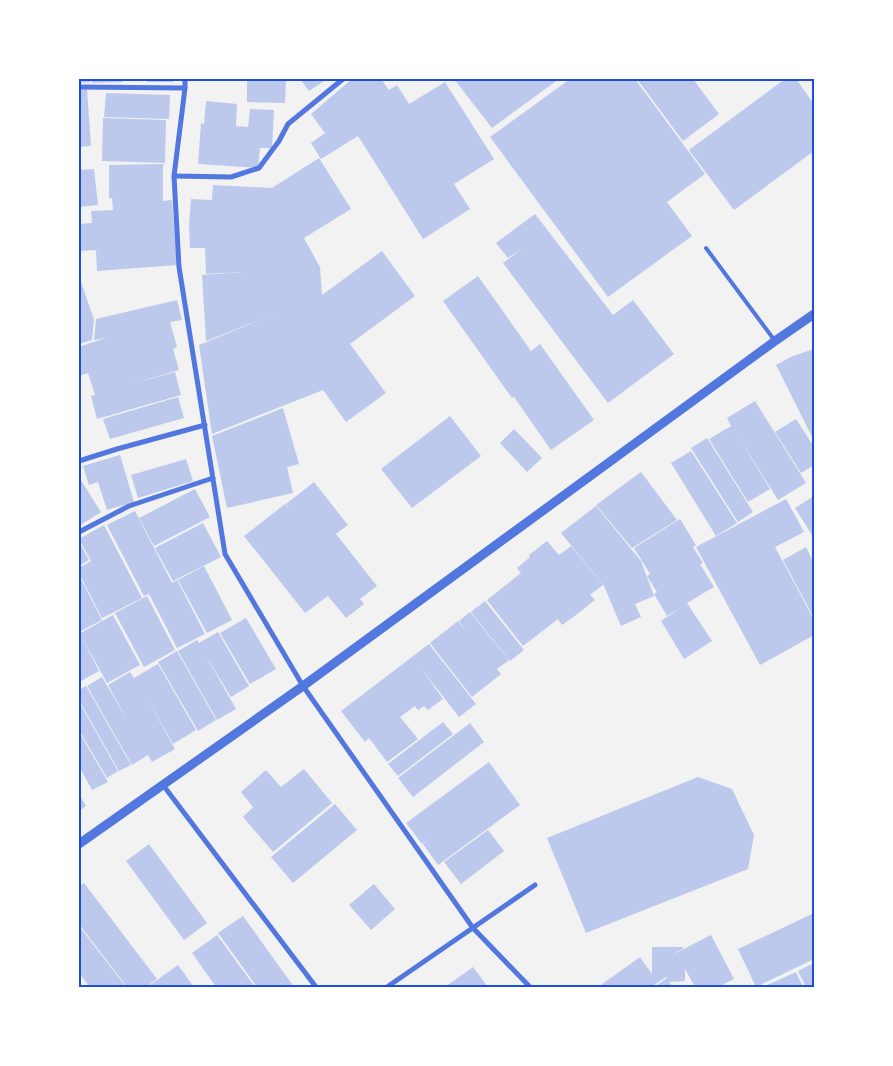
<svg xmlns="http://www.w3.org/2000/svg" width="893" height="1066" font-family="Ubuntu,sans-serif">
<rect width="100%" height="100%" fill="#f2f2f2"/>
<g fill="#bdc9ec">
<path d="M79 79H91V82L79 83Z"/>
<path d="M92 79H123V82L92 83Z"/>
<rect x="147" y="79" width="26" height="3"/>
<path d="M300 79H327L309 91Z"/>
<path d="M352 79H381L389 90 397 85 409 104 445 82 494 159 454 184 470 209 423 239 358 136 321 159 311 143 325 133 311 114Z"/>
<path d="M454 79H559L492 128Z"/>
<path d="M570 79H635L705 174 667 202 692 236 608 297 490 137Z"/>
<path d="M637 79H693L719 114 683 141Z"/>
<path d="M785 79H796L814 104V151L734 210 689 150Z"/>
<path d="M247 80 286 81 285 103 247 102Z"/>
<path d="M79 89H87L91 146 79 147Z"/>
<path d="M106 93 170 95 169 119 104 117Z"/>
<path d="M206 101 237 104 236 126 248 127 250 109 274 110 272 148H260L258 168 198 164 201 123 204 124Z"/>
<path d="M103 118 166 120 165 163 102 161Z"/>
<path d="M319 158 351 209 304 238 320 267 322 295 382 251 415 296 350 344 386 393 346 422 323 390 212 434 199 345 280 312 206 341 202 275 245 272 206 274 205 248H190L189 225 191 199 212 200 213 185 272 188Z"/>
<path d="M163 164V201L172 200 177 265 97 271 96 250 80 251 79 224 92 223 91 211 113 210 112 198H109V165Z"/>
<path d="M94 169 98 205 79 207V170Z"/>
<path d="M535 214 613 315 633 300 674 354 608 403 503 263 523 248 508 258 496 243Z"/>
<path d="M79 276 94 320 92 340 79 344Z"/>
<path d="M478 276 531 351 540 344 594 420 551 450 514 397 518 394 512 398 443 301Z"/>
<path d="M177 300 182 320 170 322 177 347 173 349 179 370 131 384 175 372 181 395 97 419 91 396 95 395 88 373 79 376V347L105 338 94 340 96 319Z"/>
<path d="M814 349V441L776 365 793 356Z"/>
<path d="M178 397 184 418 110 439 103 419Z"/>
<path d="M755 401 806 483 778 500 737 434 770 489 748 502 709 439 731 426 727 418Z"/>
<path d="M283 408 299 464 287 467 293 493 227 508 212 436Z"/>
<path d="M450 416 481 456 412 508 381 469Z"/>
<path d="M796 419 814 447V465L801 473 775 432Z"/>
<path d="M514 429 542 458 527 472 500 443Z"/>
<path d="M707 438 753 512 738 522 691 448Z"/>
<path d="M691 451 737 523 716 536 671 463Z"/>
<path d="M120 455 134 502 107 510 98 482 89 485 83 466Z"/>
<path d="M186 459 193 481 138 498 131 475Z"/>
<path d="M641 472 677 520 632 548 596 505Z"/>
<path d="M79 477 101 512 79 526Z"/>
<path d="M314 482 348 525 336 534 377 586 360 599 364 604 346 618 328 596 305 613 244 536 285 504 290 510 286 504Z"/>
<path d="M195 489 210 517 154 546 139 518Z"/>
<path d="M814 496V538L795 508Z"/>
<path d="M786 499 804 532 775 547 814 620V635L760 665 696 547Z"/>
<path d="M596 506 641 561 654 596 635 604 641 617 621 626 604 586 561 533Z"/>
<path d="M135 511 172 583 177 580 205 634 177 648 149 594 144 596 107 525Z"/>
<path d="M680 519 696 545 693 547 703 563 700 564 714 587 687 603 712 641 684 659 661 621 682 607 667 616 654 594 657 592 647 576 650 574 634 548Z"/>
<path d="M203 523 221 557 173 581 155 548Z"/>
<path d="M104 525 142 598 102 618 79 573V568L91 561 79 539Z"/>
<path d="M547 541 559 555 571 546 603 585 590 595 595 600 576 615 562 625 558 619 523 646 487 600 521 573 517 568 530 557 529 555Z"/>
<path d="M79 542 89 560 79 566Z"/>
<path d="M806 547 814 563V618L783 560Z"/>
<path d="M204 566 232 620 207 633 178 580Z"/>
<path d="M79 575 102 620 79 632Z"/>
<path d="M147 596 175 650 144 667 115 613Z"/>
<path d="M485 601 524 650 510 661 471 612Z"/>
<path d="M470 612 509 660 497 669 501 674 472 697 430 643 458 621 467 633 459 621Z"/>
<path d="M113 615 140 665 107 683 81 636 99 671 79 682V634Z"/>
<path d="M246 618 276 669 250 684 220 633Z"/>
<path d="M218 632 249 686 231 697 205 654 236 709 217 720 178 651 197 640 199 643Z"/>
<path d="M429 644 476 704 459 717 421 668 443 699 428 710 424 706 418 710 415 706 400 717 418 739 387 762 369 738 365 742 341 711Z"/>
<path d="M177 651 216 720 198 731 158 662Z"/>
<path d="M158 664 196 730 173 744 144 693 175 749 152 762 148 755 132 765 87 686 102 677 128 721 108 685 130 672 134 678Z"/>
<path d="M86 686 131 765 119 771 79 700V690Z"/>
<path d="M79 702 118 771 107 778 79 730Z"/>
<path d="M443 722 453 734 398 776 388 764Z"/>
<path d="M470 723 484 742 413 797 398 778Z"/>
<path d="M79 732 108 782 92 790 79 766Z"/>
<path d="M489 762 520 805 438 865 423 844 430 838 422 844 406 823Z"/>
<path d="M304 769 332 803 273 852 243 817 253 807 241 792 266 770 281 787Z"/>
<path d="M698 777 732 789 754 835 748 869 586 933 547 838Z"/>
<path d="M79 794 86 806 79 811Z"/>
<path d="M335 804 357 830 293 883 271 857Z"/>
<path d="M488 830 504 851 461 884 444 862Z"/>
<path d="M149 844 207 923 184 940 126 861Z"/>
<path d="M84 883 157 979 146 987H127L79 924V887Z"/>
<path d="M374 884 395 909 371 930 349 905Z"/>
<path d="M814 913V959L756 987 738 949Z"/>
<path d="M243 916 294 987H257L218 933Z"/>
<path d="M79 926 126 987H90L79 973Z"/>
<path d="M217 935 255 987H216L192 953Z"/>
<path d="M711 935 734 979 718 987H695L685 969V981L669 982 673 987H654L667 978 666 977 651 987H598L640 957 652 974V947H683V949L676 952V953Z"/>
<path d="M814 963V987H806L798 971Z"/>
<path d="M178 965 194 987H152L150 985Z"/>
<path d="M473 967 488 987H445Z"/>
<path d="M796 972 803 987H763Z"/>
</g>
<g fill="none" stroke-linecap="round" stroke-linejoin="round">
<path stroke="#5277de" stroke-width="4" d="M706 248 775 341"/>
<g stroke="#5277de" stroke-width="5">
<path d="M185 79V88L174 176 179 267 225 554 303 686 473 928 530 987"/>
<path d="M79 87 185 88"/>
<path d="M174 176 231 177 259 168 279 141 288 124 343 79"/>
<path d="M79 461 117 449 205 425"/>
<path d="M79 532 129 506 213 478"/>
<path d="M163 785 316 987"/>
<path d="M387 987 535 885"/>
</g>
<path stroke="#5277de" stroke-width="9" d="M79 844 303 686 775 341 814 314"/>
</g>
<rect width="893" height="1066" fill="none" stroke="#ffffff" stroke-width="160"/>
<rect x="80" y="80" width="733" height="906" fill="none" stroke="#1d4ed8" stroke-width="2"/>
</svg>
